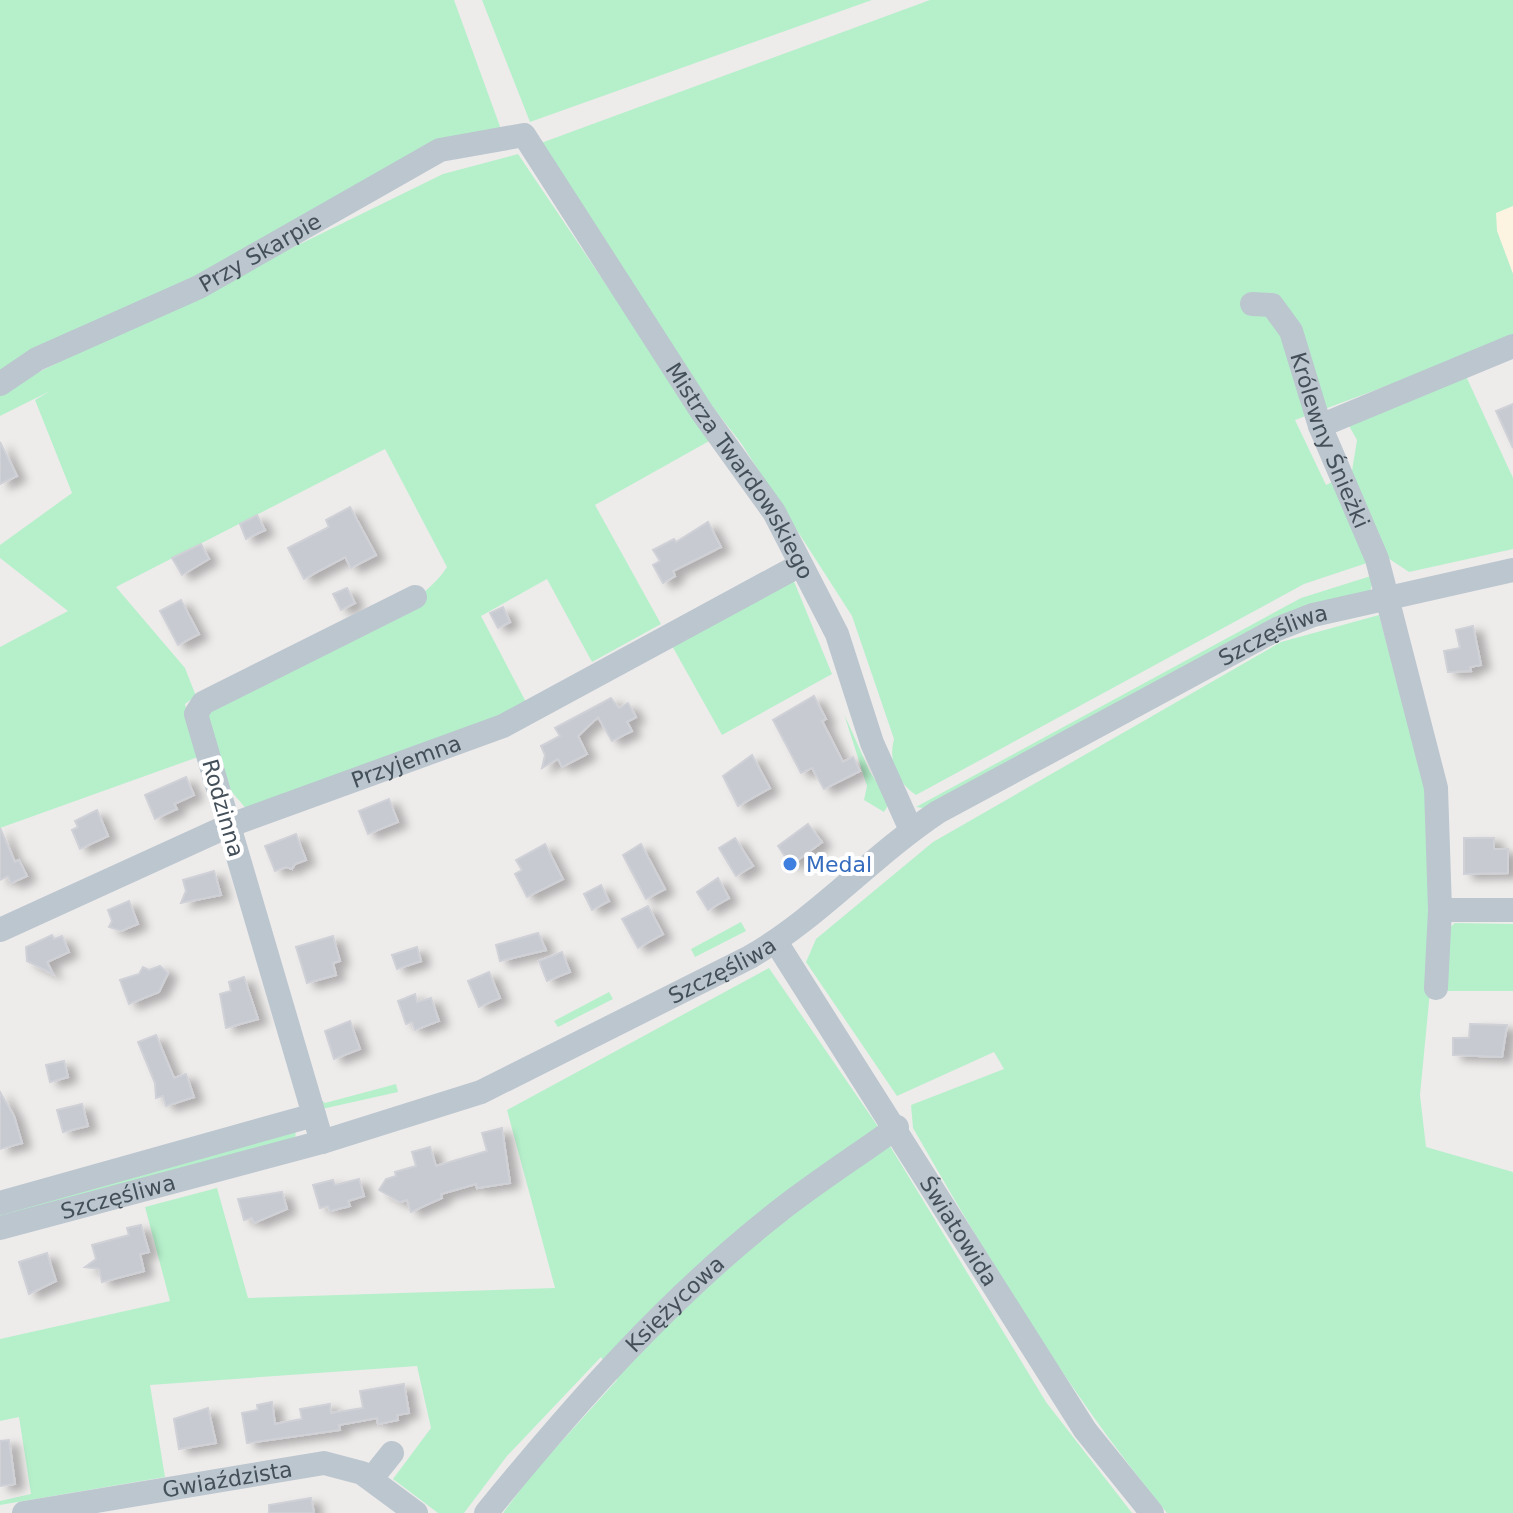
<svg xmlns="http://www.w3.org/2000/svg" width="1513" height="1513" font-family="'DejaVu Sans',sans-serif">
<defs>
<filter id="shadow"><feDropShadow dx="9" dy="5" stdDeviation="4" flood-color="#0004"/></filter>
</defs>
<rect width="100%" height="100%" fill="#eeebeb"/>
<path fill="#fcf4e1" d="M1513 206V274L1497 231 1495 212Z"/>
<g fill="#b6f0cb">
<path d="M0 0H454L502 132 0 383Z"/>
<path d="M482 0H872L530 122Z"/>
<path d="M930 0H1513V206L1496 213 1497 231 1513 274V339L1295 420 1326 485 1336 480 1370 562 1304 584 916 795C897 782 888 762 894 739L852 616 741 443 682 368 541 143Z"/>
<path d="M518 154 711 440 595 505 661 624 592 662 547 579 481 616 527 704 497 719 248 811 226 785 204 712C266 681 413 621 447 567L385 449 116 587 185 668 196 696 185 704 198 757 0 828V647L68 611 0 558V545L72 493 35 400 50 391 0 416V391L443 174Z"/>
<path d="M1465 374 1513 478V549L1409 572 1388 558 1351 477 1357 440 1348 424Z"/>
<path d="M1374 575 1370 592 930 809 916 807 1301 598Z"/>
<path d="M793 579 832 674 722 735 671 644Z"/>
<path d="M1379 615 1425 787 1432 971 1420 1095 1426 1147 1513 1172V1513H1167C1069 1394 990 1262 913 1128L911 1105 1004 1069 994 1052 897 1096 806 962 816 939 933 842 1281 642Z"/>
<path d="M844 714 870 772 890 802 884 812 864 800 867 786Z"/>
<path d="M741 922 746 931 695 957 691 949Z"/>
<path d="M1455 923 1513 924V991H1443L1446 931Z"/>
<path d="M769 968 879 1128 1046 1402 1132 1513H503L533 1473 617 1380 601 1357 507 1456 464 1513H438L393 1479 431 1428 417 1366 150 1385 165 1477 0 1505V1501L31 1494 19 1417 0 1421V1339L170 1301 145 1207 217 1188 248 1298 555 1288 507 1110Z"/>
<path d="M609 992 613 999 558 1027 554 1021Z"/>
<path d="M396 1084 398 1092 322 1109 316 1096 325 1103Z"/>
<path d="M296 1131 295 1138 0 1220V1207Z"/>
</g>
<g fill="#c7cad1" stroke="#cfd1d7" stroke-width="2" filter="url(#shadow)">
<path d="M1513 404V448L1496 411Z"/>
<path d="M0 442 17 476 0 484Z"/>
<path d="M350 507 376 555 351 568 345 557 304 579 288 548 329 527 326 520Z"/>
<path d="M257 515 265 530 246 539 240 524Z"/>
<path d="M708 522 721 547 673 571 675 576 663 583 653 565 660 561 653 550 674 539 676 542Z"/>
<path d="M201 544 209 559 182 575 172 558Z"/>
<path d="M347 588 355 603 341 610 333 594Z"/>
<path d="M181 600 199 634 178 645 160 611Z"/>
<path d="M503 607 510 622 498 628 490 613Z"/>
<path d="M1473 626 1481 665 1470 667 1471 671 1448 672 1444 651 1460 648 1456 630Z"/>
<path d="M814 696 826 719 822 721 843 762 853 757 860 771 824 789 812 768 801 773 773 720Z"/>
<path d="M611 698 619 708 628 703 636 717 627 722 632 731 612 741 598 717 578 736 587 754 562 767 558 759 542 768 545 755 541 746 560 736 555 728Z"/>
<path d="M752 755 770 788 738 806 723 776Z"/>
<path d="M186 777 194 795 174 804 177 809 155 819 145 795Z"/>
<path d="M389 799 398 822 368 834 359 811Z"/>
<path d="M97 810 108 836 80 849 72 830 78 827 75 821Z"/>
<path d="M808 824 822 842 791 865 778 846Z"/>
<path d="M0 828 15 862 19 860 27 876 11 883 8 876 0 880Z"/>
<path d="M296 834 306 860 295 864 292 869 286 867 275 871 265 846Z"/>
<path d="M735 838 753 866 736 876 719 848Z"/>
<path d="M1464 838H1494V849H1508V873L1464 874Z"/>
<path d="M545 844 563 879 527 897 515 874 522 870 516 860Z"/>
<path d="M641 844 665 889 646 899 623 855Z"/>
<path d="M214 871 221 895 181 903 186 891 183 880Z"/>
<path d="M718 878 729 898 708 910 697 892Z"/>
<path d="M601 885 609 901 592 910 584 894Z"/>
<path d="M129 901 138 924 121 931 109 927 112 921 108 910Z"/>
<path d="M648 906 663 934 638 948 622 919Z"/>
<path d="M538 933 546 950 500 961 496 945Z"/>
<path d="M52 935 54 939 62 936 69 952 47 962 53 974 27 961 26 947Z"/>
<path d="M333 936 340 961 333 963 336 975 307 983 296 947Z"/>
<path d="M417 947 421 961 397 969 392 955Z"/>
<path d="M562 952 570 972 547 981 539 961Z"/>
<path d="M160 966 168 973 159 992 129 1004 120 980 139 974 143 967 149 970Z"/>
<path d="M489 972 500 998 479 1007 468 981Z"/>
<path d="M244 977 258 1019 226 1028 220 994 231 991 229 982Z"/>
<path d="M415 994 417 1002 431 998 439 1021 415 1030 412 1022 406 1024 398 1001Z"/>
<path d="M350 1021 360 1049 334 1059 325 1031Z"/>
<path d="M1470 1024 1507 1025 1502 1057 1453 1055V1038H1469Z"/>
<path d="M156 1035 174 1078 186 1074 194 1097 166 1106 163 1096 156 1098 155 1083 138 1042Z"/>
<path d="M64 1061 68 1077 50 1082 46 1065Z"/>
<path d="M0 1092 14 1116 22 1143 0 1149Z"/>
<path d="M82 1104 88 1126 63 1132 57 1110Z"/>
<path d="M502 1128 510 1183 477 1188 476 1184 441 1194 442 1198 411 1212 407 1200 400 1202 379 1190 386 1179 396 1176 395 1172 416 1166 412 1152 430 1147 436 1166 487 1151 482 1133Z"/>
<path d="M359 1179 364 1196 348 1201 350 1206 330 1211 328 1206 320 1208 313 1185 333 1180 335 1185Z"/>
<path d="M282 1192 287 1209 254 1223 252 1218 244 1220 238 1199Z"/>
<path d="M141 1225 149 1252 140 1254 144 1271 102 1282 99 1269 85 1267 96 1259 92 1245 129 1235 127 1228Z"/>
<path d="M47 1253 56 1281 29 1294 19 1262Z"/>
<path d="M404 1384 409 1413 397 1415 398 1420 378 1424 377 1418 339 1425 340 1430 247 1443 242 1413 258 1410 257 1405 272 1402 275 1424 302 1419 300 1409 330 1404 331 1413 363 1408 360 1391Z"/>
<path d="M208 1408 216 1443 179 1449 174 1419Z"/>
<path d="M9 1440 15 1484 0 1486V1441Z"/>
<path d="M311 1498 314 1513H269V1505Z"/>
</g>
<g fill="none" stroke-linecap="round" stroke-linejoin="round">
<g stroke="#bbc6cf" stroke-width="24">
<path id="s1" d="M1252 304 1272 305 1291 331 1320 426 1377 559 1436 788 1440 910H1513"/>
<path id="s2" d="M0 384 37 359 199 287 440 150 524 135 702 412 774 512 837 634 872 743 911 830"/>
<path d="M1320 426 1513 346"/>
<path id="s3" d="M0 930 228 826 503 726 800 565"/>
<path id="s4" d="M776 942 1085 1430 1152 1513"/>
<path d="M1436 988 1440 910"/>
<path d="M322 1142 196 714 203 703 415 597"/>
<path d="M0 1203 314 1115"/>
<path id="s5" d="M0 1228 322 1142 481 1092 750 957C819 917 872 856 938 812L1277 629 1313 615 1513 570"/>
<path d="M372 1478 392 1453"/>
<path id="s6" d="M24 1513 324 1463 362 1473 416 1513"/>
<path id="s7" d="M486 1513C574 1405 667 1299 778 1212 816 1182 857 1156 897 1127"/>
</g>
</g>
<circle fill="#3f7fe0" stroke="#fff" stroke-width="3" cx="790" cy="864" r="8"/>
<g text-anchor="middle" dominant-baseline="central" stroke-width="8" stroke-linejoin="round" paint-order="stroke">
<g font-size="22" fill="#434f59" stroke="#fff">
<text stroke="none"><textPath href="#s2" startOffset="292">Przy Skarpie</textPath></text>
<text stroke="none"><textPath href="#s1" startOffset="168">Królewny Śnieżki</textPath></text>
<text stroke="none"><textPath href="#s2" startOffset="984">Mistrza Twardowskiego</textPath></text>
<text stroke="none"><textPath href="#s5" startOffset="1418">Szczęśliwa</textPath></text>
<text stroke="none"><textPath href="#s3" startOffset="440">Przyjemna</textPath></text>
<text transform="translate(223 808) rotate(74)">Rodzinna</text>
<text stroke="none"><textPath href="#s5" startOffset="770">Szczęśliwa</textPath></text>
<text stroke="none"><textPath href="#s5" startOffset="122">Szczęśliwa</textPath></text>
<text stroke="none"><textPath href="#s4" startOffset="342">Światowida</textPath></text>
<text stroke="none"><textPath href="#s7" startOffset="282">Księżycowa</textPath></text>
<text stroke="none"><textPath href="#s6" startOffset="206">Gwiaździsta</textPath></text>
</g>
<g font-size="22" fill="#366cbe" stroke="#fff" text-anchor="start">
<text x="806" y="864">Medal</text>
</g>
</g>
</svg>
